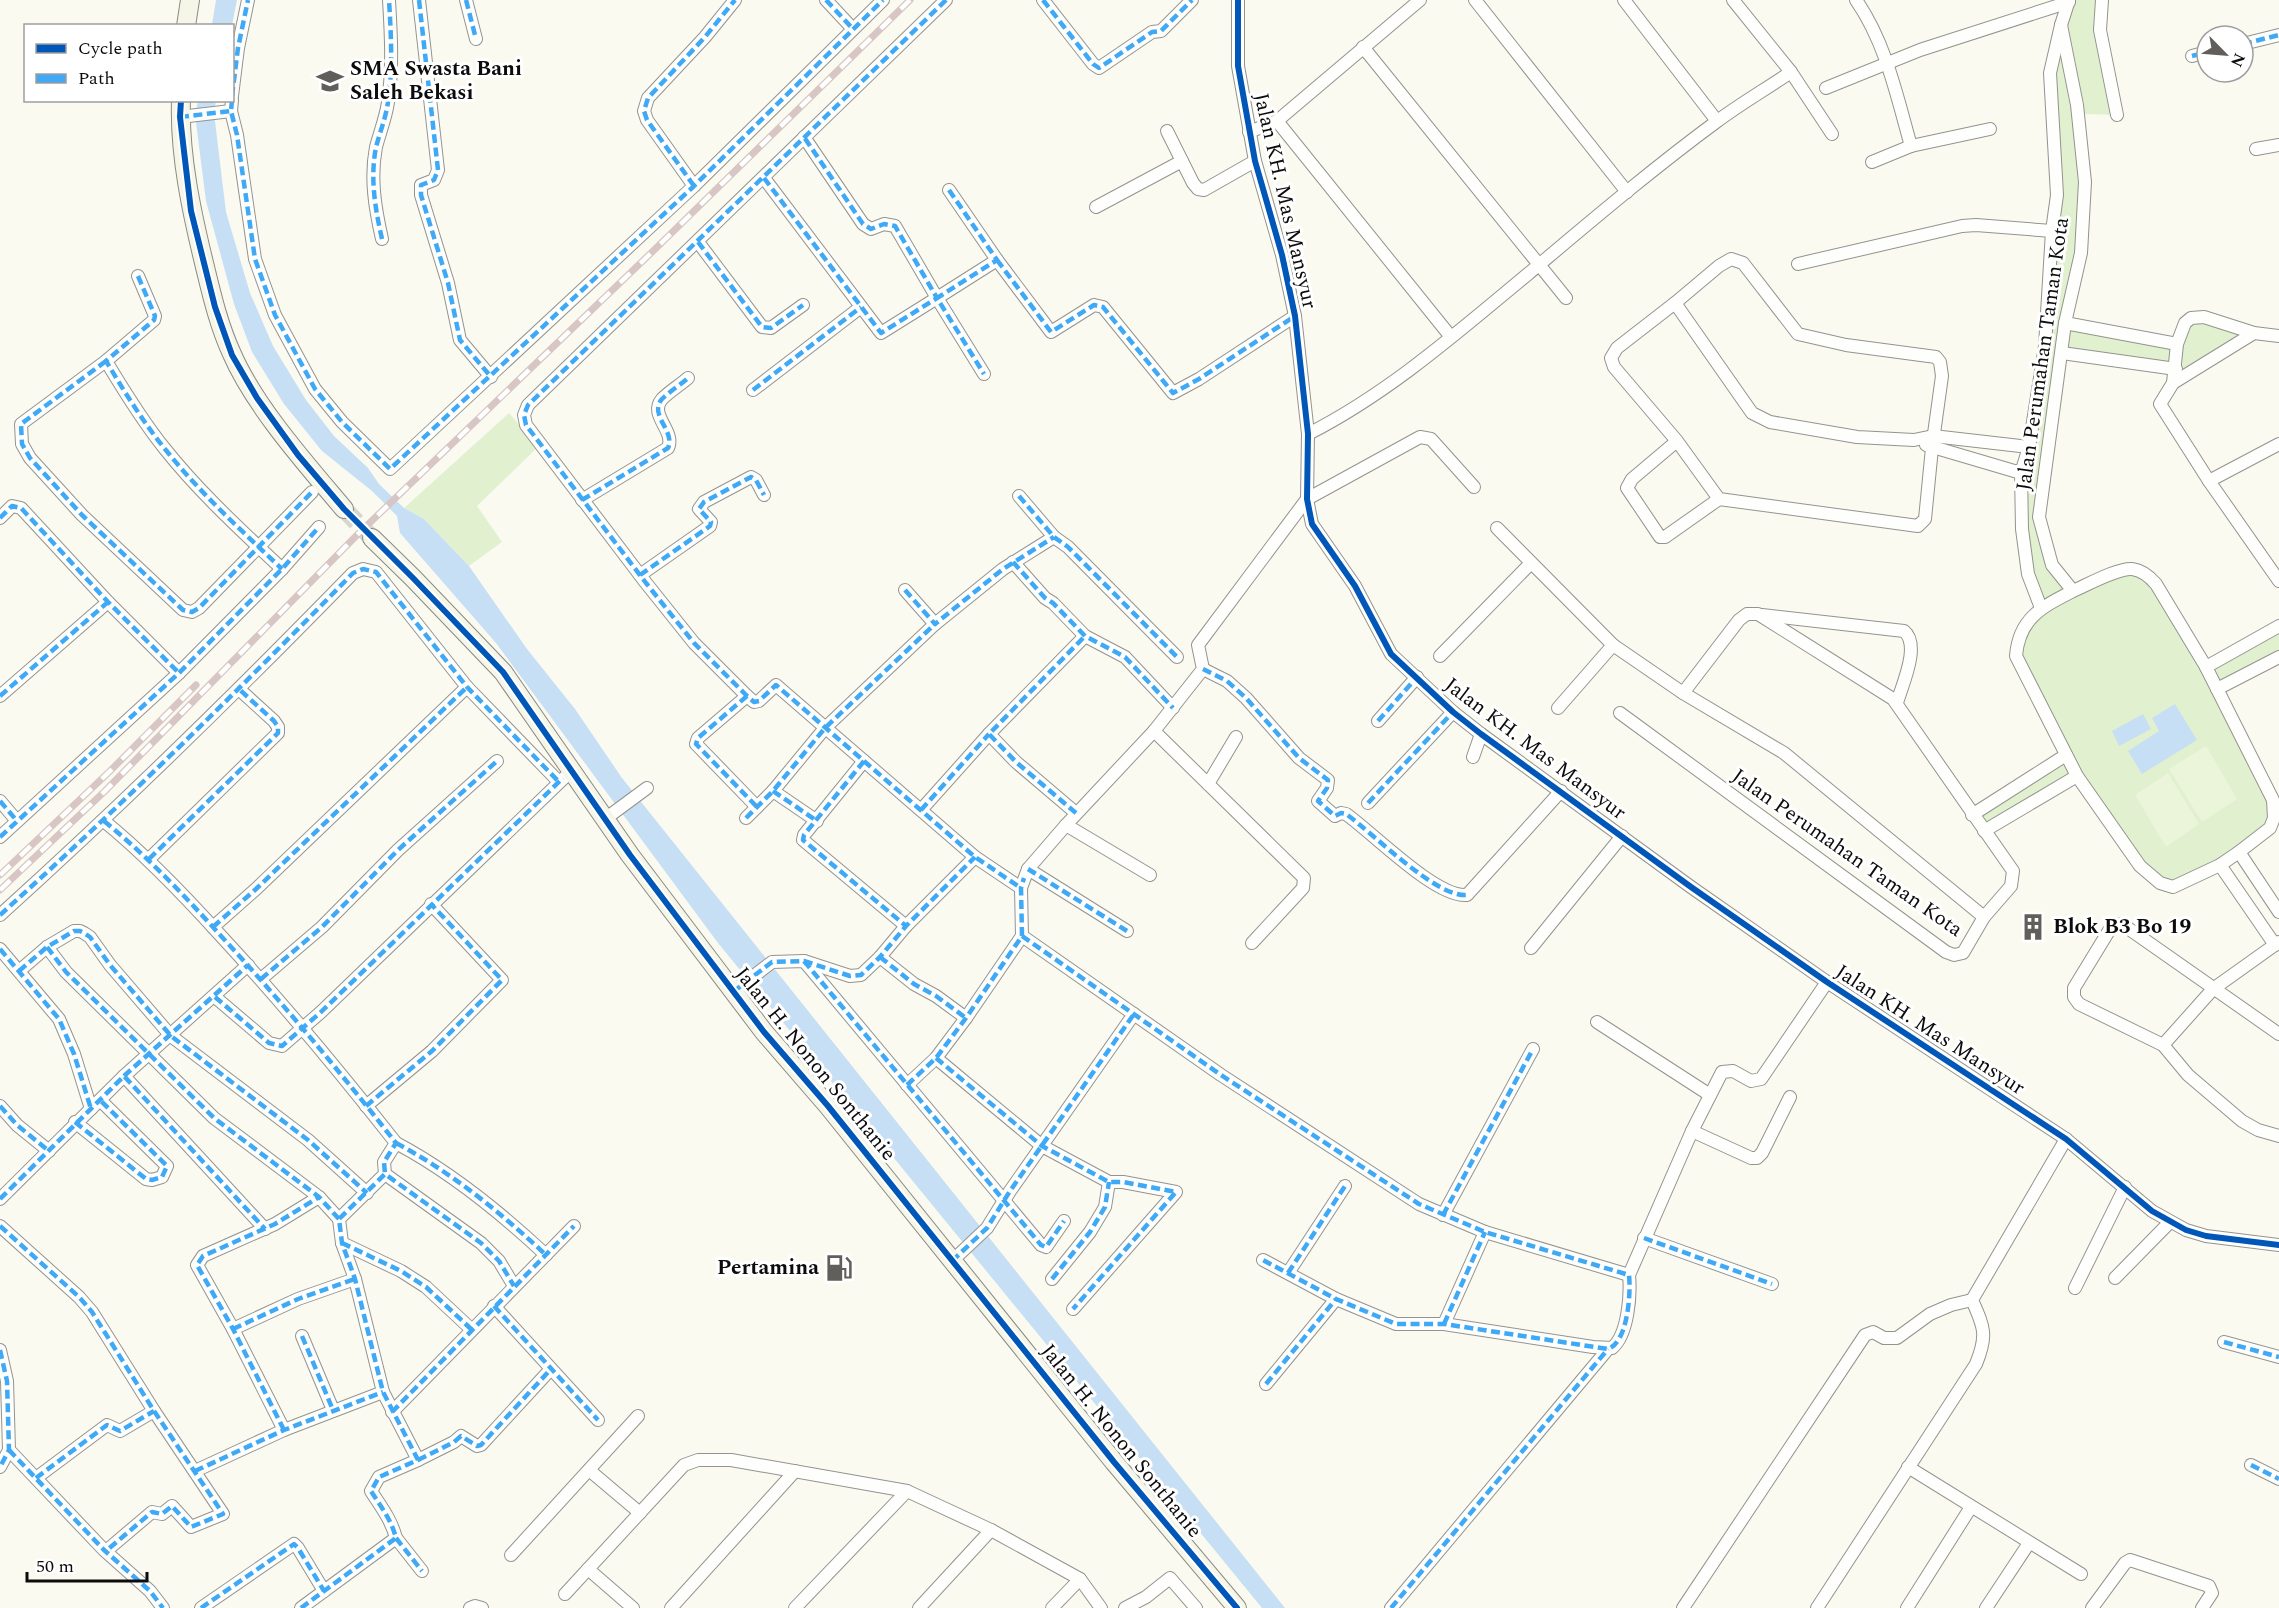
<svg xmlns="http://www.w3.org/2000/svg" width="2279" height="1608" font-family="Spectral,serif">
<rect width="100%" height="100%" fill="#fbfaf0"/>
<g fill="#e1f1d0">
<path d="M2069 0H2102L2117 115 2080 114 2081 249 2065 323 2177 344 2191 318 2254 333 2173 383 2176 369 2062 354 2039 517 2052 565 2073 591 2122 571 2150 577 2206 667 2279 626V657L2217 689 2273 800 2270 828 2173 887 2160 883 2077 776 1984 831 1972 815 2065 755 2016 656 2041 608 2022 529 2029 447 2052 231 2050 73Z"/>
<path d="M509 413C520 424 527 437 536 449L477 506 502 542 469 566 424 519 404 508Z"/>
</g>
<g fill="#ebf5d9">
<path d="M2206 746 2237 799 2202 822 2169 769Z"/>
<path d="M2168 773 2199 824 2166 847 2135 795Z"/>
</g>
<g fill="#c6dff5">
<path d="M216 0H237L232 25H212Z"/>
<path d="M198 101H216L214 113 226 212 250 293 273 346 306 400 334 436 368 468 379 484 404 508 424 519 469 566 527 649 575 709 622 778 1285 1608H1262L718 943 496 643 400 533 397 516 372 491 322 451 284 404 252 352 234 304 206 201 195 115Z"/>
<path d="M2175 704 2197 740 2142 774 2128 751 2159 731 2152 718Z"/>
<path d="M2143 714 2151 729 2119 746 2112 731Z"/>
</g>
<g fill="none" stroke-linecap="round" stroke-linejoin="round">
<path stroke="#d7d6ce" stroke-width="18" stroke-dasharray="18 9" stroke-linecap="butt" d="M344 509 372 538"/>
<defs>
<g id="street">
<path d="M419 0 438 170 434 180 421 185V195L448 283 460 340 491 377"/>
<path d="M466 0 476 39"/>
<path d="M826 0 853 29"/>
<path d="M946 0 528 405 524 415 526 425 646 583 694 643 747 696 754 702 759 701 776 685 975 857 1021 888"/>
<path d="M1043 0 1093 64 1099 68 1152 32 1161 31 1192 0"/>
<path d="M1238 0V66L1255 161 1282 255 1295 316 1308 434 1307 499 1312 524 1355 586 1391 654 1453 712 1481 734 1691 887 1827 982 2066 1139 2152 1211 2186 1230 2206 1236 2279 1245"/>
<path d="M1475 0 1627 192"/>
<path d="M1624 0 1717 121"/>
<path d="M1733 0 1791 72 1832 134"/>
<path d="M1856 0C1886 43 1897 97 1911 146"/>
<path d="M2102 0 2100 30 2117 115"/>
<path d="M2061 25 2077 105 2085 182 2081 253 2065 323 2039 517 2052 565 2073 591C2087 585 2117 568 2132 569 2141 570 2150 577 2156 584L2206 667 2273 800 2274 818 2270 828 2239 852 2220 865 2173 887 2160 883 2140 866 2077 776 2016 656C2019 618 2042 607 2073 591"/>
<path d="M2243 44 2279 35"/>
<path d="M1363 47 1566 298"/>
<path d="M2192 56 2207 52"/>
<path d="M1826 88 1920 50 2069 2"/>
<path d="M232 96 238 48 248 0"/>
<path d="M232 100 231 111 237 135 255 259 275 315 315 389 342 422 390 469 694 186 883 0"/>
<path d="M180 117 231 111"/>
<path d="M1277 121 1451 337"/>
<path d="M1167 131 1193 183 1198 189 1204 190 1255 161"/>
<path d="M1249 132 1277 121 1420 0"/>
<path d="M2256 149 2279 145"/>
<path d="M1872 162 1911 146 1990 129"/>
<path d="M764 178 881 333 937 298 895 226 884 224 871 229 863 224 804 137"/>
<path d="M694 186 647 120 644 111 648 98 705 37 735 0"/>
<path d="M949 190 997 260 937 298 984 374"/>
<path d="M1096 207 1182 161"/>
<path d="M382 239C375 208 370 178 376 147 380 132 386 117 388 102 393 69 391 33 389 0"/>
<path d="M698 242 762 327 771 328 803 305"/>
<path d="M997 260 1051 332 1094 305 1103 307 1173 393 1199 379 1295 316"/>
<path d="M1798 264 1962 226 1976 225 2052 231"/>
<path d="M138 276 155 316 154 320 106 361C124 391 143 422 165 449 200 493 242 531 282 569"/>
<path d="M1675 303 1752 413 1770 422 1857 437 1914 440 1933 436 2029 447"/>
<path d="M2065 323 2177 344"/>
<path d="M2279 336 2254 333 2204 317 2191 318 2185 323 2177 344 2173 383 2160 404 2209 481 2279 581"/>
<path d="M2062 353 2176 369"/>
<path d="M106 361 21 424 22 444 30 458 82 515 183 610 192 612 199 608 312 492"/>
<path d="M2173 383 2254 333"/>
<path d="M753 390 861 307"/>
<path d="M1308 434C1389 393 1459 331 1528 274 1590 222 1651 170 1716 122 1740 104 1766 89 1791 72"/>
<path d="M1677 441 1632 479 1627 488 1660 537H1665L1719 499 1918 526 1925 519 1932 448 1942 376 1940 362 1936 357 1846 345 1798 334 1743 263 1731 259 1719 266 1675 303 1617 348 1611 358 1614 367 1677 441 1719 499"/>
<path d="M1926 445 2021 473"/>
<path d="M2209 481 2279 444"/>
<path d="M1019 496 1054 537 1068 547 1177 657"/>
<path d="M582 500 668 448C676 431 648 415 662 399 670 391 680 385 688 378"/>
<path d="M0 518 12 506 21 508 108 602 179 673"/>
<path d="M1497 528 1613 645 1683 693 1784 753 1984 917"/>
<path d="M1013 562 1045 598 1053 603 1085 636 1125 657 1173 708"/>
<path d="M640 575 710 526 711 522 699 509 704 502 751 477 756 480 764 495"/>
<path d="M905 590 935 624 1003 569 1054 537"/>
<path d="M2041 608 2028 574 2022 529 2021 473 2029 447 2045 346 2052 231 2057 195 2050 73 2061 25 2069 0"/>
<path d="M1762 615 1904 631C1921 645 1902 685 1897 703"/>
<path d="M1440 656 1531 563"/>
<path d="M2206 667 2279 626"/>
<path d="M1203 669 1227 681 1246 698 1299 758 1328 780 1327 788 1318 801 1335 816 1341 813 1346 814C1373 833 1436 898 1467 895L1561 791"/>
<path d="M2217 689 2279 657"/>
<path d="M0 696 108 602"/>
<path d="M747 696 698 738 696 744 757 807"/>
<path d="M1558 708 1613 645"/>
<path d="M1620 713 1946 952 1954 955 1963 953 1984 917 2011 886 2013 871 1893 699 1758 614H1747L1739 620 1683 693"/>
<path d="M1378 721 1417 677"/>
<path d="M1154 731 1304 878 1303 888 1252 943"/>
<path d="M1473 757 1481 734"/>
<path d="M864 761 804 835 803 840 906 926"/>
<path d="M1208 784 1236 737"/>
<path d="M773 791 817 821"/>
<path d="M0 801 17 821"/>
<path d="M1368 803 1453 712"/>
<path d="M921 810 989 734"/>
<path d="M1076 813 1016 762 989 734 1085 636"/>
<path d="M1972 815 2066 755"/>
<path d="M746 818 773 791 825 728 935 624"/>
<path d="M605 819 647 788"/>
<path d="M104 821C147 856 184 895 221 936 283 1003 340 1072 396 1143L384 1162 385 1174"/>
<path d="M1066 825 1150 875"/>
<path d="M1984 831 2077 776"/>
<path d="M0 837 179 673 282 569 319 527"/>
<path d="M2239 852 2279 912"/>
<path d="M149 859 278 733V727L274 721 240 690"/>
<path d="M2220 865 2275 945"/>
<path d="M1028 869 1127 931"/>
<path d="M0 915C122 805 239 690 353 573L363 569 376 572 467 687 559 782"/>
<path d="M213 927 256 889 467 687"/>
<path d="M1022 936 1221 1075 1419 1204 1485 1232 1629 1275"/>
<path d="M47 947 66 972 214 1118 319 1197 339 1219"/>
<path d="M1531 948 1622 836"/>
<path d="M0 949 59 1019 74 1054 91 1109"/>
<path d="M880 957 914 984 936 996 966 1018"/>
<path d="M804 961 1041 1245 1046 1247 1064 1221"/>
<path d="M19 971 47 947 74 931H80L84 933 90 937 110 965 171 1036 308 1140 367 1193"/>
<path d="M261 979 322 927 398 850 497 761"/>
<path d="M733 992 772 962 804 961 850 976 861 975 880 957 906 926 975 857"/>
<path d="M215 997 269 1043 282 1046 321 1012 565 777"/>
<path d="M1597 1022 1710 1095"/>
<path d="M2279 1034 2122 924 2114 926 2110 929 2074 988V997L2079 1004 2163 1045 2188 1075 2242 1121 2258 1130 2279 1136"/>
<path d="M2163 1045 2213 989 2279 942"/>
<path d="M936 1058 1042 1146 1109 1182H1123L1176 1192 1073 1309"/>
<path d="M124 1076 248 965"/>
<path d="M907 1085 936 1058 966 1018 1022 936 1021 888 1028 869 1066 825 1154 731 1203 669 1198 645 1307 499 1420 437 1431 439 1474 487"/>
<path d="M0 1106 17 1125 49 1151"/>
<path d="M366 1106 432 1051 502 980 431 904"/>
<path d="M75 1122 146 1179 152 1180 162 1177 167 1166 100 1100"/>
<path d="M1692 1131 1751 1158H1757L1762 1153 1790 1097"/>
<path d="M396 1143C451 1172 500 1212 546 1255"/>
<path d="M0 1199 124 1076 265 1229"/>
<path d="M1443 1215 1533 1049"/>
<path d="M0 1226 79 1297 92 1312 154 1411 223 1514 191 1527 172 1506 162 1514 152 1512 106 1551"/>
<path d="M1644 1238 1772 1284"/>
<path d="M342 1243 401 1271 426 1287 471 1329"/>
<path d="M1263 1260 1336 1299 1396 1324H1444L1593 1347 1612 1348C1628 1335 1631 1295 1629 1275L1692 1131 1722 1072 1733 1071 1751 1081 1761 1079 1827 982"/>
<path d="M952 1261 987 1228 1010 1191 1134 1014"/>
<path d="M1288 1273 1345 1186"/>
<path d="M2115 1278 2170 1222"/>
<path d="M1052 1279 1090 1232 1105 1207 1109 1182"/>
<path d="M2075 1288 2125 1187"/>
<path d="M494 1306 598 1420"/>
<path d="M1444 1324 1485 1232"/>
<path d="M233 1329 298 1299 355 1279"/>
<path d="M302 1336 333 1410"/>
<path d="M2224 1342 2279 1357"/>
<path d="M0 1350 7 1381 9 1450 0 1467"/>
<path d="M1266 1384 1336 1299"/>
<path d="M392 1412 574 1226"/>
<path d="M284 1430 233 1329 197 1265 203 1256 275 1224 319 1197"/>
<path d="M9 1450 104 1550 150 1591 163 1608"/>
<path d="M418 1460 454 1442 461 1436 477 1446 481 1445 550 1370"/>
<path d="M2251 1465 2279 1479"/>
<path d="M1908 1467 2081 1574"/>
<path d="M589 1470 640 1513"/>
<path d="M195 1471 284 1430 383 1392"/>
<path d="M36 1478 107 1425 120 1431 154 1411"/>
<path d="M396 1538 422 1571"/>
<path d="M511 1555 638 1416"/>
<path d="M588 1569 633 1608"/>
<path d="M565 1594 684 1465 698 1460H731L907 1491 991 1530 1080 1579 1101 1608"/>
<path d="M201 1608 294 1544 298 1548 324 1591"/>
<path d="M301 1608 396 1538C391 1519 381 1507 371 1491L379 1477 418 1460 383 1392 355 1279 342 1243 339 1219 385 1174 481 1243 499 1261 514 1286"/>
<path d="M470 1608 475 1606 482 1608"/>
<path d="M671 1608 795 1471"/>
<path d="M795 1608 907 1491"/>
<path d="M919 1608 991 1530"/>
<path d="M1052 1608 1080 1579"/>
<path d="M1125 1608 1146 1597 1170 1578 1196 1608"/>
<path d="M1391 1608 1608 1349"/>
<path d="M1683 1608 1865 1335 1873 1332 1884 1338H1897L1930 1314 1951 1305 1972 1300"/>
<path d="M1817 1608 1976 1364C1988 1335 1984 1327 1972 1300L2066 1139"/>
<path d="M1907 1608 1971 1507"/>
<path d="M1986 1608 2029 1543"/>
<path d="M2092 1608 2125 1563 2130 1560 2209 1586 2212 1593 2202 1608"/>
</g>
<g id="secondary">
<path d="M186 26 190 0"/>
<path d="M181 100C179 155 192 214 205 267 212 296 219 326 232 354 255 407 307 465 344 509"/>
<path d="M372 538 413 578 503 672 630 855 764 1032 828 1106 1114 1462 1237 1608"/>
</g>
</defs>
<use href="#street" stroke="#94938f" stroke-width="14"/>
<use href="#secondary" stroke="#8a8a85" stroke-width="20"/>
<use href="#street" stroke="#fefefd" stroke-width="12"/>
<use href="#secondary" stroke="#f5f5e8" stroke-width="18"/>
<defs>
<g id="rail">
<path d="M0 875 109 772 196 685"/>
<path d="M0 890 105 791 357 535 650 254 910 0"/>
</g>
</defs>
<use href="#rail" stroke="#d7c6c3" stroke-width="7"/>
<use href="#rail" stroke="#fff" stroke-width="4.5" stroke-dasharray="14" stroke-linecap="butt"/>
<g stroke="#3fa9f5" stroke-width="4.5" stroke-dasharray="9 4.5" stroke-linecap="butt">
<path d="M419 0 438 170 434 180 421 185V195L448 283 460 340 491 377"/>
<path d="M466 0 476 39"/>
<path d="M826 0 853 29"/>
<path d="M946 0 528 405 524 415 526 425 646 583 694 643 747 696 754 702 759 701 776 685 975 857 1021 888"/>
<path d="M1043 0 1093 64 1099 68 1152 32 1161 31 1192 0"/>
<path d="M2243 44 2279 35"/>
<path d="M2192 56 2207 52"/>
<path d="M232 96 238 48 248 0"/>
<path d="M232 100 231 111 237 135 255 259 275 315 315 389 342 422 390 469 694 186 883 0"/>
<path d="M180 117 231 111"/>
<path d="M764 178 881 333 937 298 895 226 884 224 871 229 863 224 804 137"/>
<path d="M694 186 647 120 644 111 648 98 705 37 735 0"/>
<path d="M949 190 997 260 937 298 984 374"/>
<path d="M382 239C375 208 370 178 376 147 380 132 386 117 388 102 393 69 391 33 389 0"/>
<path d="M698 242 762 327 771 328 803 305"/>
<path d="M997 260 1051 332 1094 305 1103 307 1173 393 1199 379 1295 316"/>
<path d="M138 276 155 316 154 320 106 361C124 391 143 422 165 449 200 493 242 531 282 569"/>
<path d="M106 361 21 424 22 444 30 458 82 515 183 610 192 612 199 608 312 492"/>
<path d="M753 390 861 307"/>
<path d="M1019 496 1054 537 1068 547 1177 657"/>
<path d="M582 500 668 448C676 431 648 415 662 399 670 391 680 385 688 378"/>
<path d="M0 518 12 506 21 508 108 602 179 673"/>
<path d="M1013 562 1045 598 1053 603 1085 636 1125 657 1173 708"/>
<path d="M640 575 710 526 711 522 699 509 704 502 751 477 756 480 764 495"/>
<path d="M905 590 935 624 1003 569 1054 537"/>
<path d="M1203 669 1227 681 1246 698 1299 758 1328 780 1327 788 1318 801 1335 816 1341 813 1346 814C1373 833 1436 898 1467 895"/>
<path d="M0 696 108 602"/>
<path d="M747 696 698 738 696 744 757 807"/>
<path d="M1378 721 1417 677"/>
<path d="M864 761 804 835 803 840 906 926"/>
<path d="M773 791 817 821"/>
<path d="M0 801 17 821"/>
<path d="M1368 803 1453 712"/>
<path d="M921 810 989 734"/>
<path d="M1076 813 1016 762 989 734 1085 636"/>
<path d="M746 818 773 791 825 728 935 624"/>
<path d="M104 821C147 856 184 895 221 936 283 1003 340 1072 396 1143L384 1162 385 1174"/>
<path d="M0 837 179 673 282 569 319 527"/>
<path d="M149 859 278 733V727L274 721 240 690"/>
<path d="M1028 869 1127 931"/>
<path d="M0 915C122 805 239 690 353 573L363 569 376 572 467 687 559 782"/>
<path d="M213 927 256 889 467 687"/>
<path d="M1022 936 1221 1075 1419 1204 1485 1232 1629 1275C1631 1293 1628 1342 1608 1349L1444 1324H1396L1336 1299 1263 1260"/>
<path d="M47 947 66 972 214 1118 319 1197 339 1219"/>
<path d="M0 949 59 1019 74 1054 91 1109"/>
<path d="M880 957 914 984 936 996 966 1018"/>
<path d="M804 961 1041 1245 1046 1247 1064 1221"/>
<path d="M19 971 47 947 74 931H80L84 933 90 937 110 965 171 1036 308 1140 367 1193"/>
<path d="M261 979 322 927 398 850 497 761"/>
<path d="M733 992 772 962 804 961 850 976 861 975 880 957 906 926 975 857"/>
<path d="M215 997 269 1043 282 1046 321 1012 563 778"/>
<path d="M936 1058 1042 1146 1109 1182H1123L1176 1192 1073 1309"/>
<path d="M124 1076 248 965"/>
<path d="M907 1085 936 1058 966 1018 1022 936 1021 888 1024 878"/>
<path d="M0 1106 17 1125 49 1151"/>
<path d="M366 1106 432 1051 502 980 431 904"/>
<path d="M75 1122 146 1179 152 1180 162 1177 167 1166 100 1100"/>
<path d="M396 1143C451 1172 500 1212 546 1255"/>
<path d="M0 1199 124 1076 265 1229"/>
<path d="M1443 1215 1533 1049"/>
<path d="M0 1226 79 1297 92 1312 154 1411 223 1514 191 1527 172 1506 162 1514 152 1512 106 1551"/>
<path d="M1644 1238 1772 1284"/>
<path d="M342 1243 401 1271 426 1287 471 1329"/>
<path d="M952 1261 987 1228 1010 1191 1134 1014"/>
<path d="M1288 1273 1345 1186"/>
<path d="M1052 1279 1090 1232 1105 1207 1109 1182"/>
<path d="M494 1306 598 1420"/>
<path d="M1444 1324 1485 1232"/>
<path d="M233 1329 298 1299 355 1279"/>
<path d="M302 1336 333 1410"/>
<path d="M2224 1342 2279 1357"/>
<path d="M0 1350 7 1381 9 1450 0 1467"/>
<path d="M1266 1384 1336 1299"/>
<path d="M392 1412 574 1226"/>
<path d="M284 1430 233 1329 197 1265 203 1256 275 1224 319 1197"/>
<path d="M9 1450 104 1550 150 1591 163 1608"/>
<path d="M418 1460 454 1442 461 1436 477 1446 481 1445 550 1370"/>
<path d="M2251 1465 2279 1479"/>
<path d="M195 1471 284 1430 383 1392"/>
<path d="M36 1478 107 1425 120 1431 154 1411"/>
<path d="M396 1538 422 1571"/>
<path d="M201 1608 294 1544 298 1548 324 1591"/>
<path d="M301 1608 396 1538C391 1519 381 1507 371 1491L379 1477 418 1460 383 1392 355 1279 342 1243 339 1219 385 1174 481 1243 499 1261 514 1286"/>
<path d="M1391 1608 1608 1349"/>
</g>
<defs>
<g id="cycleway">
<path d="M1238 0V66L1255 161 1282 255 1295 316 1308 434 1307 499 1312 524 1355 586 1391 654 1453 712 1481 734 1691 887 1827 982 2066 1139 2152 1211 2186 1230 2206 1236 2279 1245"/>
<path d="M181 100 180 117 191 211 215 307 232 355 257 398 298 455 344 509 413 578 503 672 630 855 764 1032 828 1106 1114 1462 1237 1608"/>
</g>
</defs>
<use href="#cycleway" stroke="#fff" stroke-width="10"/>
<use href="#cycleway" stroke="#0057b8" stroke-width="6"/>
</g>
<defs>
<symbol id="school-bare" viewBox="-9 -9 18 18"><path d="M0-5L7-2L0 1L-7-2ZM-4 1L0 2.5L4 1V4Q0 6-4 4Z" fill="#605f5c" stroke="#fff" stroke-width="2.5" paint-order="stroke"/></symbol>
<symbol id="building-bare" viewBox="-9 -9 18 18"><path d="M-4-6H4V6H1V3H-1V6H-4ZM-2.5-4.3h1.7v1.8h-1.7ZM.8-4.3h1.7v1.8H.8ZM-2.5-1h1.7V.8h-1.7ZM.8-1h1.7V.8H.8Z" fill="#605f5c" stroke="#fff" stroke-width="2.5" paint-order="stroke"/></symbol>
<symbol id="fuel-bare" viewBox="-9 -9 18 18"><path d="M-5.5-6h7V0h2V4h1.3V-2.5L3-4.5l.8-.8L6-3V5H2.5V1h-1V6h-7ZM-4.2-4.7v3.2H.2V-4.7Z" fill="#605f5c" stroke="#fff" stroke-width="2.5" paint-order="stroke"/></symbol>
</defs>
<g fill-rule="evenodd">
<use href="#school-bare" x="311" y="62" width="38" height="38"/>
<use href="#building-bare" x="2014" y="908" width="38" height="38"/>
<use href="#fuel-bare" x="820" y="1249" width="38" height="38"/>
</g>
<g text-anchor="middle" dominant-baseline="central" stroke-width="6" stroke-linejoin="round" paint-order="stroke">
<g font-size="21" font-weight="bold" fill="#0c0c0c" stroke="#fff" text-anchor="start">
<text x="350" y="69">SMA Swasta Bani<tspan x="350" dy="24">Saleh Bekasi</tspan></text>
<text x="2053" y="927">Blok B3 Bo 19</text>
<text x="819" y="1268" text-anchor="end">Pertamina</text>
</g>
<g font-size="21" fill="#0c0c0c" stroke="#fff">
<text transform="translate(1285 201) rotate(77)">Jalan KH. Mas Mansyur</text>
<text transform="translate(2043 354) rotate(-82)">Jalan Perumahan Taman Kota</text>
<text transform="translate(1535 749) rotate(37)">Jalan KH. Mas Mansyur</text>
<text transform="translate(1847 853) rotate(35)">Jalan Perumahan Taman Kota</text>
<text transform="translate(1930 1030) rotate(33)">Jalan KH. Mas Mansyur</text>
<text transform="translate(815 1064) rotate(51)">Jalan H. Nonon Sonthanie</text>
<text transform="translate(1121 1441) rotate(51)">Jalan H. Nonon Sonthanie</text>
</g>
</g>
<rect x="24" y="24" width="210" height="78" fill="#ffffff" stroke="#9e9e9e" stroke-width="1.5"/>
<rect x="36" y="44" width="30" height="9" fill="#0057b8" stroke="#9e9e9e" stroke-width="1.5"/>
<text x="78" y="54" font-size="18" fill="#0c0c0c">Cycle path</text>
<rect x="36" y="74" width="30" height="9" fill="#3fa9f5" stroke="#9e9e9e" stroke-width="1.5"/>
<text x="78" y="84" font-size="18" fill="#0c0c0c">Path</text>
<g transform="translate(2225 54) rotate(115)"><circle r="28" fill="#ffffff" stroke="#9e9e9e" stroke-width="1.5"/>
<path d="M0-4.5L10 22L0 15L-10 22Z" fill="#605f5c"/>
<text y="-9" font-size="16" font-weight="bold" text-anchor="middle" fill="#0c0c0c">N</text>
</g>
<path d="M27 1572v9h120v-9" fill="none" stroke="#0c0c0c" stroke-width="3"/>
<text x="36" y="1572" font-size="18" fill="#0c0c0c" stroke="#ffffff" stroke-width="4.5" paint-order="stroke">50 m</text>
</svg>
